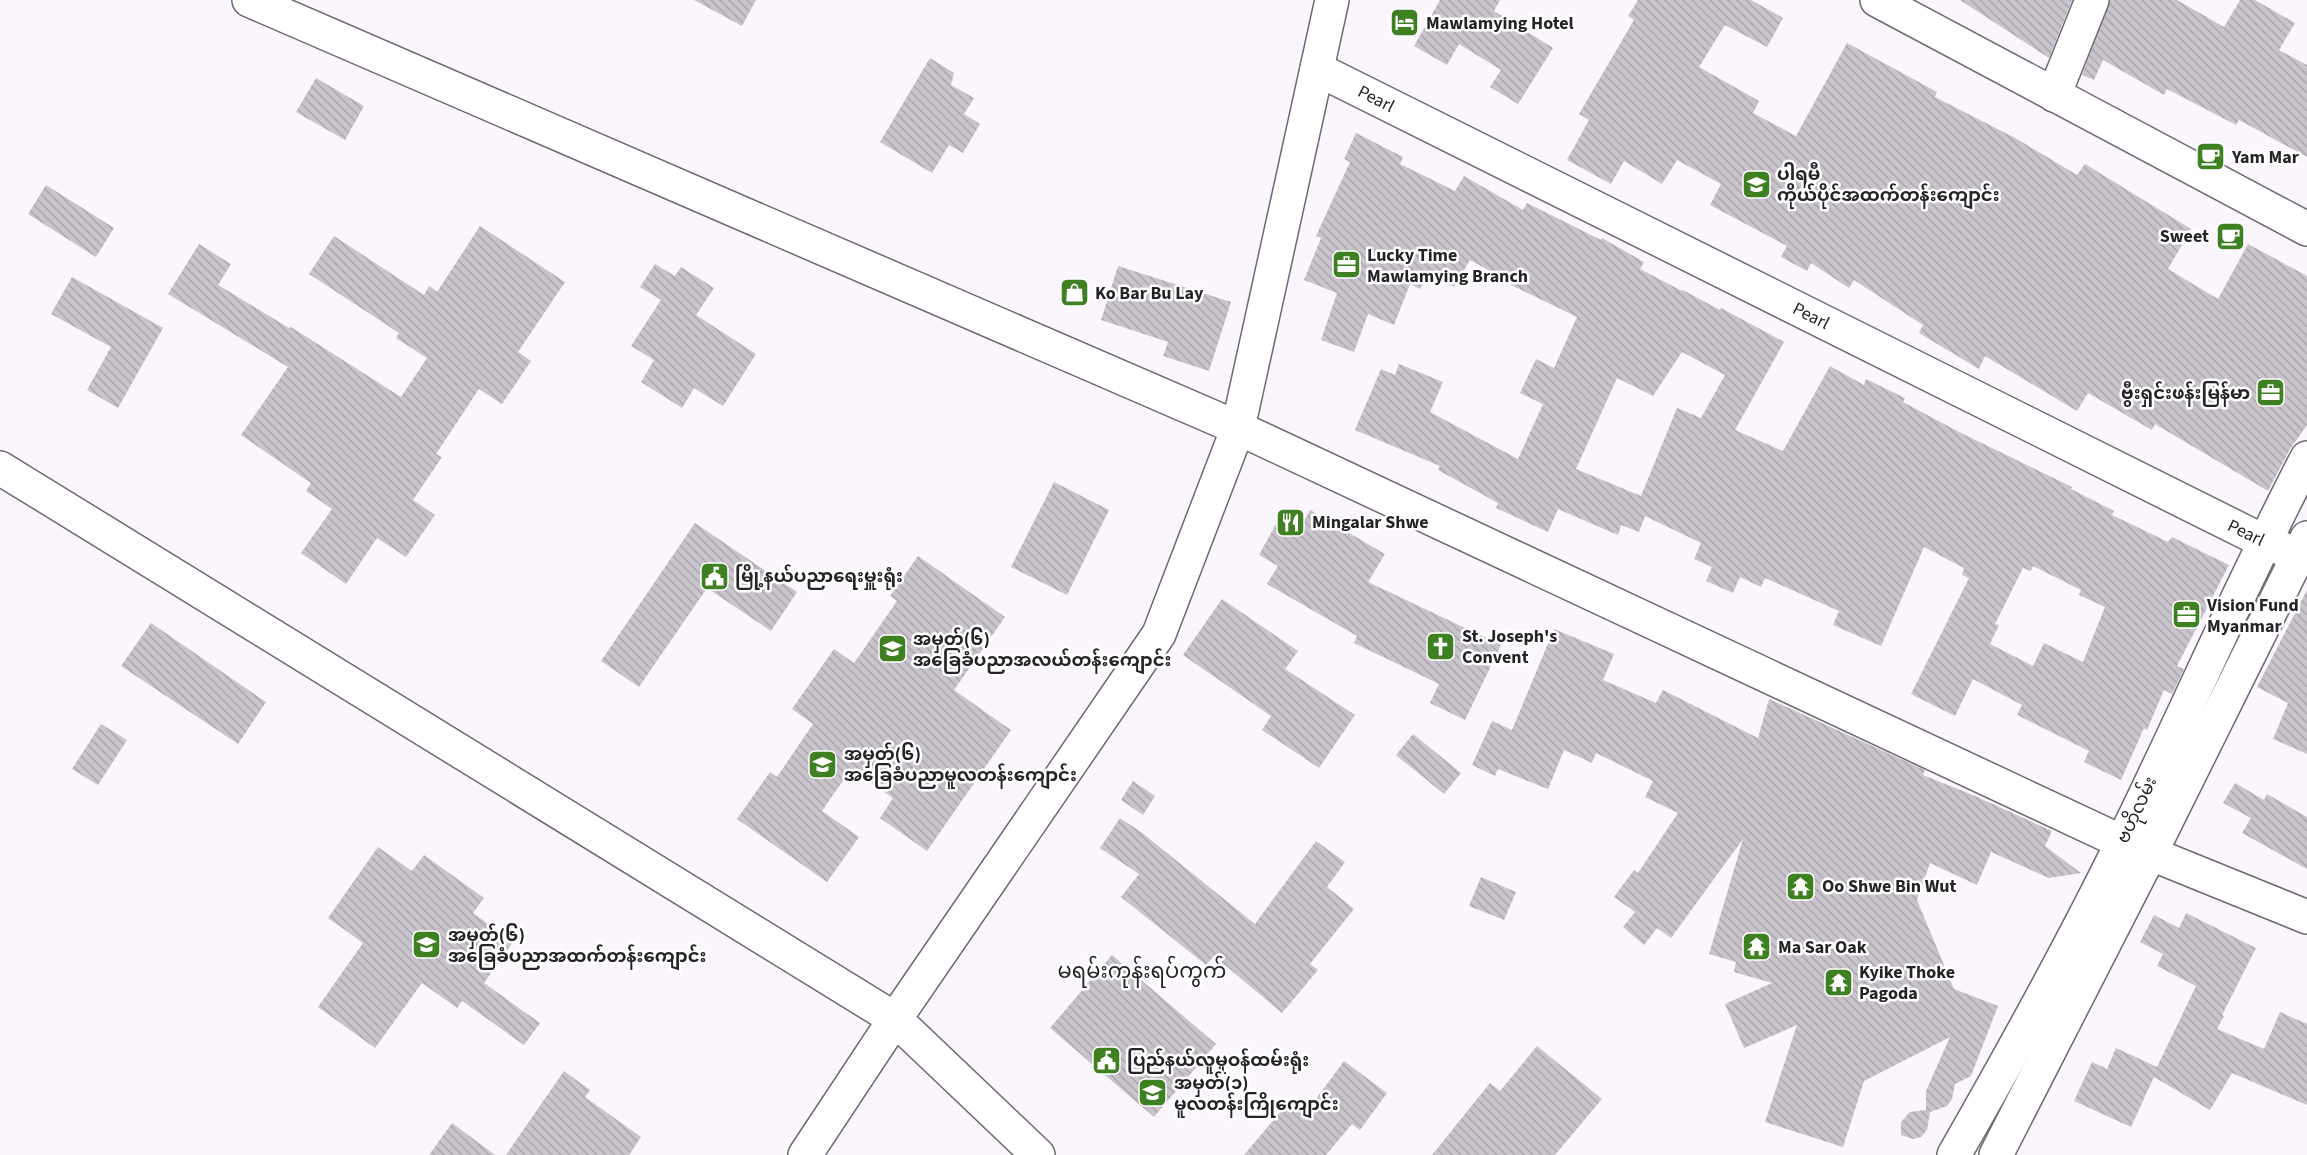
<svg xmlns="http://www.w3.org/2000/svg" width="2307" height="1155" font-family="'Source Sans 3','Noto Sans Myanmar',sans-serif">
<defs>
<pattern id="building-back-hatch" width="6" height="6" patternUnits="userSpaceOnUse" patternTransform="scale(1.5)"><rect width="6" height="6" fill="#c9c3cb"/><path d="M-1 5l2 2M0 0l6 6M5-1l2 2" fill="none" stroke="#aca7ae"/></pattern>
</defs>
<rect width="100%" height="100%" fill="#fbf5fd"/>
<g fill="url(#building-back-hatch)" fill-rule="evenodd">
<path d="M694 0H756L742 26Z"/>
<path d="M1440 0H1500L1494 11 1553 48 1518 104 1490 87 1501 70 1459 44 1447 65 1414 46Z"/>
<path d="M1638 0H1751L1783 18 1767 47 1725 25 1699 67 1759 101 1753 113 1796 136 1847 43 1937 92 1935 97 2017 139 2077 175 2085 164 2191 229 2168 269 2218 299 2248 244 2307 276V425L2290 449 2268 491 2155 424 2152 430 2088 393 2077 411 1985 356 1979 369 1919 333 1923 325 1854 280 1849 288 1811 263 1807 271 1781 257 1787 246 1710 205 1721 184 1677 160 1662 184 1624 161 1611 184 1567 160 1589 120 1579 114 1634 20 1628 16Z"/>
<path d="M1960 0H2072L2049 58Z"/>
<path d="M2110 0H2177L2224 27 2240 0H2255L2295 23 2279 50 2307 65V157L2239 120 2236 125 2167 89 2164 95 2103 60 2094 80 2082 75Z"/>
<path d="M930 58 954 73 951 85 974 98 964 114 980 124 963 153 949 145 932 173 880 142Z"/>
<path d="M316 78 364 106 345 140 296 112Z"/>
<path d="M1356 133 1403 157 1400 164 1455 191 1464 176 1523 210 1527 203 1601 240 1602 238 1644 262 1640 269 1682 291 1683 290 1720 310 1721 308 1784 342 1735 430 1783 451 1830 366 1864 385 1866 379 1905 398 1903 402 1959 432 2072 487 2071 489 2114 511 2112 515 2168 542 2172 537 2229 565 2177 666 2184 669 2172 694 2164 690 2147 730 2144 728 2121 780 2084 762 2089 751 2017 715 2022 705 1973 679 1955 716 1911 694 1969 578 1962 575 1964 568 1924 547 1881 646 1833 625 1839 611 1765 578 1761 587 1740 577 1733 593 1706 581 1712 567 1694 559 1701 543 1645 516 1639 532 1621 525 1618 535 1558 509 1548 532 1496 508 1498 503 1438 470 1440 466 1355 430 1381 369 1395 375 1399 364 1443 382 1430 412 1518 459 1543 404 1520 393 1536 359 1554 368 1577 317 1511 285 1512 283 1470 260 1454 287 1429 272 1420 289 1410 284 1394 325 1368 314 1354 352 1321 340 1337 293 1304 280 1321 238 1316 236 1350 162 1344 159ZM1682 352 1725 375 1701 418 1677 408 1641 496 1576 469 1617 378 1653 396ZM2033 566 2081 590 2079 595 2105 607 2083 662 2044 643 2033 666 1990 644 1999 625 1995 624 2023 568 2031 571Z"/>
<path d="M46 185 114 228 96 257 28 214Z"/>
<path d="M480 226 565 282 518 352 531 361 502 404 479 389 436 454 442 457 413 500 435 515 406 557 377 538 346 584 301 553 332 509 306 491 311 483 241 435 288 367 168 294 199 244 231 264 218 285 289 328 291 327 401 397 427 358 396 338 399 333 309 274 334 236 424 295 429 286 437 292Z"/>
<path d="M655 264 675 276 681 267 714 288 696 315 756 354 723 406 694 388 682 408 641 382 654 360 631 346 661 300 640 287Z"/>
<path d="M1118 266 1231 302 1209 371 1163 356 1168 342 1101 320Z"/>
<path d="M72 277 163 328 118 408 87 390 111 347 51 314Z"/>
<path d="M1054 482 1109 510 1067 595 1011 567Z"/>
<path d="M1310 510 1385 554 1368 582 1501 645 1465 720 1430 703 1439 684 1354 643 1357 636 1267 584 1278 566 1259 555 1276 524 1296 535Z"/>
<path d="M695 523 797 592 771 631 707 588 639 687 601 661Z"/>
<path d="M918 556 1005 617 954 690 1011 730 927 851 880 818 893 798 851 769 822 811 859 837 827 882 737 819 770 772 777 777 813 724 792 709 834 649 854 663 897 601 890 596Z"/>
<path d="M2307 590V754L2273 739 2288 703 2257 687Z"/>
<path d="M1222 599 1298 651 1285 669 1355 715 1319 768 1262 730 1271 716 1183 655Z"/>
<path d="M151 623 266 702 238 744 121 666Z"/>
<path d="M1554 629 1614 654 1603 680 1656 703 1663 690 1758 738 1769 699 1925 770 1923 775 1975 796 2052 831 2045 846 2081 873 2049 878 1991 852 1977 885 1930 863 1917 900 1954 989 1998 1006 1971 1076 1955 1084 1952 1099 1947 1106 1930 1112 1927 1130 1921 1137 1913 1139 1901 1135V1122L1910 1112 1926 1110V1091L1950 1037 1864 1081 1843 1147 1765 1122 1797 1025 1744 1048 1725 1004 1772 983 1734 972 1736 962 1709 954 1743 839 1671 938 1657 928 1644 945 1623 927 1635 912 1614 897 1634 870 1638 873 1678 813 1645 797 1653 781 1596 753 1592 763 1564 750 1548 789 1498 769 1495 776 1472 765 1492 721 1512 730Z"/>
<path d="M101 724 127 740 98 785 72 769Z"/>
<path d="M1413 734 1461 773 1444 794 1396 755Z"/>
<path d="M1133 781 1155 796 1143 815 1121 800Z"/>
<path d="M2235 783 2264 800 2267 794 2307 817V869L2242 833 2251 818 2223 803Z"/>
<path d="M1120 818 1141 832 1255 924 1316 841 1345 862 1327 887 1354 909 1310 964 1318 970 1282 1013 1214 956 1206 965 1121 897 1139 874 1100 848Z"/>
<path d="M378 847 412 871 424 855 484 898 473 913 513 942 484 983 540 1023 524 1045 462 1001 457 1008 422 983 375 1048 318 1007 363 943 328 918Z"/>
<path d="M1481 877 1516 892 1504 920 1469 906Z"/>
<path d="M2186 913 2256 948 2222 1015 2224 1016 2217 1029 2264 1049 2280 1012 2307 1024V1105L2232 1073 2210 1110 2154 1077 2131 1127 2074 1101 2092 1062 2107 1069 2116 1048 2157 1067 2196 986 2157 966 2163 954 2140 942 2154 915 2179 928Z"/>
<path d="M1112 955 1216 1044 1154 1117 1050 1028Z"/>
<path d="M1537 1046 1602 1099 1555 1155H1432L1490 1083 1500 1091Z"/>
<path d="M1344 1061 1387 1093 1360 1130 1352 1124 1326 1155H1244L1292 1098 1307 1111Z"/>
<path d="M564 1071 590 1090 585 1097 641 1137 629 1155H506Z"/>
<path d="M452 1123 495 1155H429Z"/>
</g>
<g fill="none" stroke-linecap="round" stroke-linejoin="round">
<defs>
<g id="minor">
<path d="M249 0 1238 428 2122 842 2307 917"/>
<path d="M1877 0 2307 229"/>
<path d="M1317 69 2263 541 2307 559"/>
<path d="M2054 95 2092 0"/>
<path d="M0 468 895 1019 1038 1155"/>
<path d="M1954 1155C2013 1052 2070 949 2122 843 2185 715 2241 584 2307 458"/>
<path d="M1996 1155 2151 852 2307 538"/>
</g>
<path id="major" d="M805 1155 895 1019 1159 634 1238 428 1332 0"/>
</defs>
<use href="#minor" stroke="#6e6970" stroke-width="36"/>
<use href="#major" stroke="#6e6970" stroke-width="36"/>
<use href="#minor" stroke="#fff" stroke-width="33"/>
<use href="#major" stroke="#fff" stroke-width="33"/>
</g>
<defs>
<symbol id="hotel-square" viewBox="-11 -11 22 22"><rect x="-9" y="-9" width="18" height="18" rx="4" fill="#3f8122" stroke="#fff"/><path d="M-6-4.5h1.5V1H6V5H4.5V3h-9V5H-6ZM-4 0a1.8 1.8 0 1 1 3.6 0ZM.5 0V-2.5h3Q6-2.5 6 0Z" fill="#fff"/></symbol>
<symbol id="cafe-square" viewBox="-11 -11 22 22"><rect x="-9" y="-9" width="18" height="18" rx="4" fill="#3f8122" stroke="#fff"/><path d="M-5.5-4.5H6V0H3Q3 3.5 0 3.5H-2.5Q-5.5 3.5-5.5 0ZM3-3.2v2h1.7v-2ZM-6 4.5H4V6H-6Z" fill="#fff"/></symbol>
<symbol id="school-square" viewBox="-11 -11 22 22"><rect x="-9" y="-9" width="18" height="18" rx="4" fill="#3f8122" stroke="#fff"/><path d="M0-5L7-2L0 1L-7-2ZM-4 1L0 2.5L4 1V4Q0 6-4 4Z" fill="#fff"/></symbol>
<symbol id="office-square" viewBox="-11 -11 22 22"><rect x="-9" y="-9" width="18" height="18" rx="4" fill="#3f8122" stroke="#fff"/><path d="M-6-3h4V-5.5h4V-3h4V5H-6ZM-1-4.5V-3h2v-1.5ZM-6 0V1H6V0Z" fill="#fff"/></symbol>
<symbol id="shop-square" viewBox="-11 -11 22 22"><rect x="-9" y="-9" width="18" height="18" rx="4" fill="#3f8122" stroke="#fff"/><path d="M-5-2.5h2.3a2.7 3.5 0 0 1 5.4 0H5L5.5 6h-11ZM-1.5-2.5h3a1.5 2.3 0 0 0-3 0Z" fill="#fff"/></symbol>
<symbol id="restaurant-square" viewBox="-11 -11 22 22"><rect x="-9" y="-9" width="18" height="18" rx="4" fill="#3f8122" stroke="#fff"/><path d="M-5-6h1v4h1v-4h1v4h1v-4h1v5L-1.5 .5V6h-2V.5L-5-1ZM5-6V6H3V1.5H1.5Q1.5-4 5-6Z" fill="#fff"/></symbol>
<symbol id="civic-square" viewBox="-11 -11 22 22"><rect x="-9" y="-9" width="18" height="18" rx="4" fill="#3f8122" stroke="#fff"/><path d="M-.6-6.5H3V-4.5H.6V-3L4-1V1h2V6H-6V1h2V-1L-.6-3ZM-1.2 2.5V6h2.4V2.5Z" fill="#fff"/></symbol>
<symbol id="church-square" viewBox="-11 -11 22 22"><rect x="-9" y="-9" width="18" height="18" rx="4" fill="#3f8122" stroke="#fff"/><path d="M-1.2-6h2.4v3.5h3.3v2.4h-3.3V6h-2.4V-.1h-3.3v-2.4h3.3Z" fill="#fff"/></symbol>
<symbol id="temple-square" viewBox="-11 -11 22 22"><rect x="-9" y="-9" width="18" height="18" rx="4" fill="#3f8122" stroke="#fff"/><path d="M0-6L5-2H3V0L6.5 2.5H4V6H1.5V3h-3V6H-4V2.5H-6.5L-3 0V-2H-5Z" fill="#fff"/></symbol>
</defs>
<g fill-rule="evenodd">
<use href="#hotel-square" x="1388" y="6" width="33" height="33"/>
<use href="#cafe-square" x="2194" y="140" width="33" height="33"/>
<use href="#school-square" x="1740" y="168" width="33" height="33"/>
<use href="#cafe-square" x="2214" y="220" width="33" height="33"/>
<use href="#office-square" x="1330" y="248" width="33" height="33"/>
<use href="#shop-square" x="1058" y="276" width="33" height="33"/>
<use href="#office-square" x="2254" y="376" width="33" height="33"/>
<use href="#restaurant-square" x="1274" y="506" width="33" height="33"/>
<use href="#civic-square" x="698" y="560" width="33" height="33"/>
<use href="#office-square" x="2170" y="598" width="33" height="33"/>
<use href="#church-square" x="1424" y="630" width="33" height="33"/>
<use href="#school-square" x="876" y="632" width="33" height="33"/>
<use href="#school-square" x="806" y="748" width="33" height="33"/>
<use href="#temple-square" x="1784" y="870" width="33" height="33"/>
<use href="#school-square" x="410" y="928" width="33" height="33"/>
<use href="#temple-square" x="1740" y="930" width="33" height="33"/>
<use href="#temple-square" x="1822" y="966" width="33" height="33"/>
<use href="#civic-square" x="1090" y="1044" width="33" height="33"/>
<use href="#school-square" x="1136" y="1076" width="33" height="33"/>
</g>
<g text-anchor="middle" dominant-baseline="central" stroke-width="5" stroke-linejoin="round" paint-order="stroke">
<g font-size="18" font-weight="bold" fill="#252326" stroke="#fff" text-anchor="start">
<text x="1426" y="23">Mawlamying Hotel</text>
<text x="2232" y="157">Yam Mar</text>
<text x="1777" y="174">ပါရမီ<tspan x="1777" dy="21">ကိုယ်ပိုင်အထက်တန်းကျောင်း</tspan></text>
<text x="2209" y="236" text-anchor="end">Sweet</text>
<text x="1367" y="255">Lucky Time<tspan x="1367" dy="21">Mawlamying Branch</tspan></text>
<text x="1095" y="293">Ko Bar Bu Lay</text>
<text x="2250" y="393" text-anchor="end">ဗွီးရှင်းဖန်းမြန်မာ</text>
<text x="1312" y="522">Mingalar Shwe</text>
<text x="735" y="576">မြို့နယ်ပညာရေးမှူးရုံး</text>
<text x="2207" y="605">Vision Fund<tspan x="2207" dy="21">Myanmar</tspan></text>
<text x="1462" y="636">St. Joseph's<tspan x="1462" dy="21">Convent</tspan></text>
<text x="913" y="639">အမှတ်(၆)<tspan x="913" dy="21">အခြေခံပညာအလယ်တန်းကျောင်း</tspan></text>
<text x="844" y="754">အမှတ်(၆)<tspan x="844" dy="21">အခြေခံပညာမူလတန်းကျောင်း</tspan></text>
<text x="1822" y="886">Oo Shwe Bin Wut</text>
<text x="448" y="935">အမှတ်(၆)<tspan x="448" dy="21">အခြေခံပညာအထက်တန်းကျောင်း</tspan></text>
<text x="1778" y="947">Ma Sar Oak</text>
<text x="1859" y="972">Kyike Thoke<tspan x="1859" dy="21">Pagoda</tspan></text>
<text x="1127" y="1060">ပြည်နယ်လူမှုဝန်ထမ်းရုံး</text>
<text x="1174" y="1083">အမှတ်(၁)<tspan x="1174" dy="21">မူလတန်းကြိုကျောင်း</tspan></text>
</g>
<g font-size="18" fill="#252326" stroke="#fff">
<text transform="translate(1376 99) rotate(27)">Pearl</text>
<text transform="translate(1811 316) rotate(27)">Pearl</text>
<text transform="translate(2246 533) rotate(26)">Pearl</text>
<text transform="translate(2137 810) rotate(-65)">ဗဟိုလမ်း</text>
</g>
<g font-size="21" fill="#252326" stroke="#fff">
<text x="1142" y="971">မရမ်းကုန်းရပ်ကွက်</text>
</g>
</g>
</svg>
